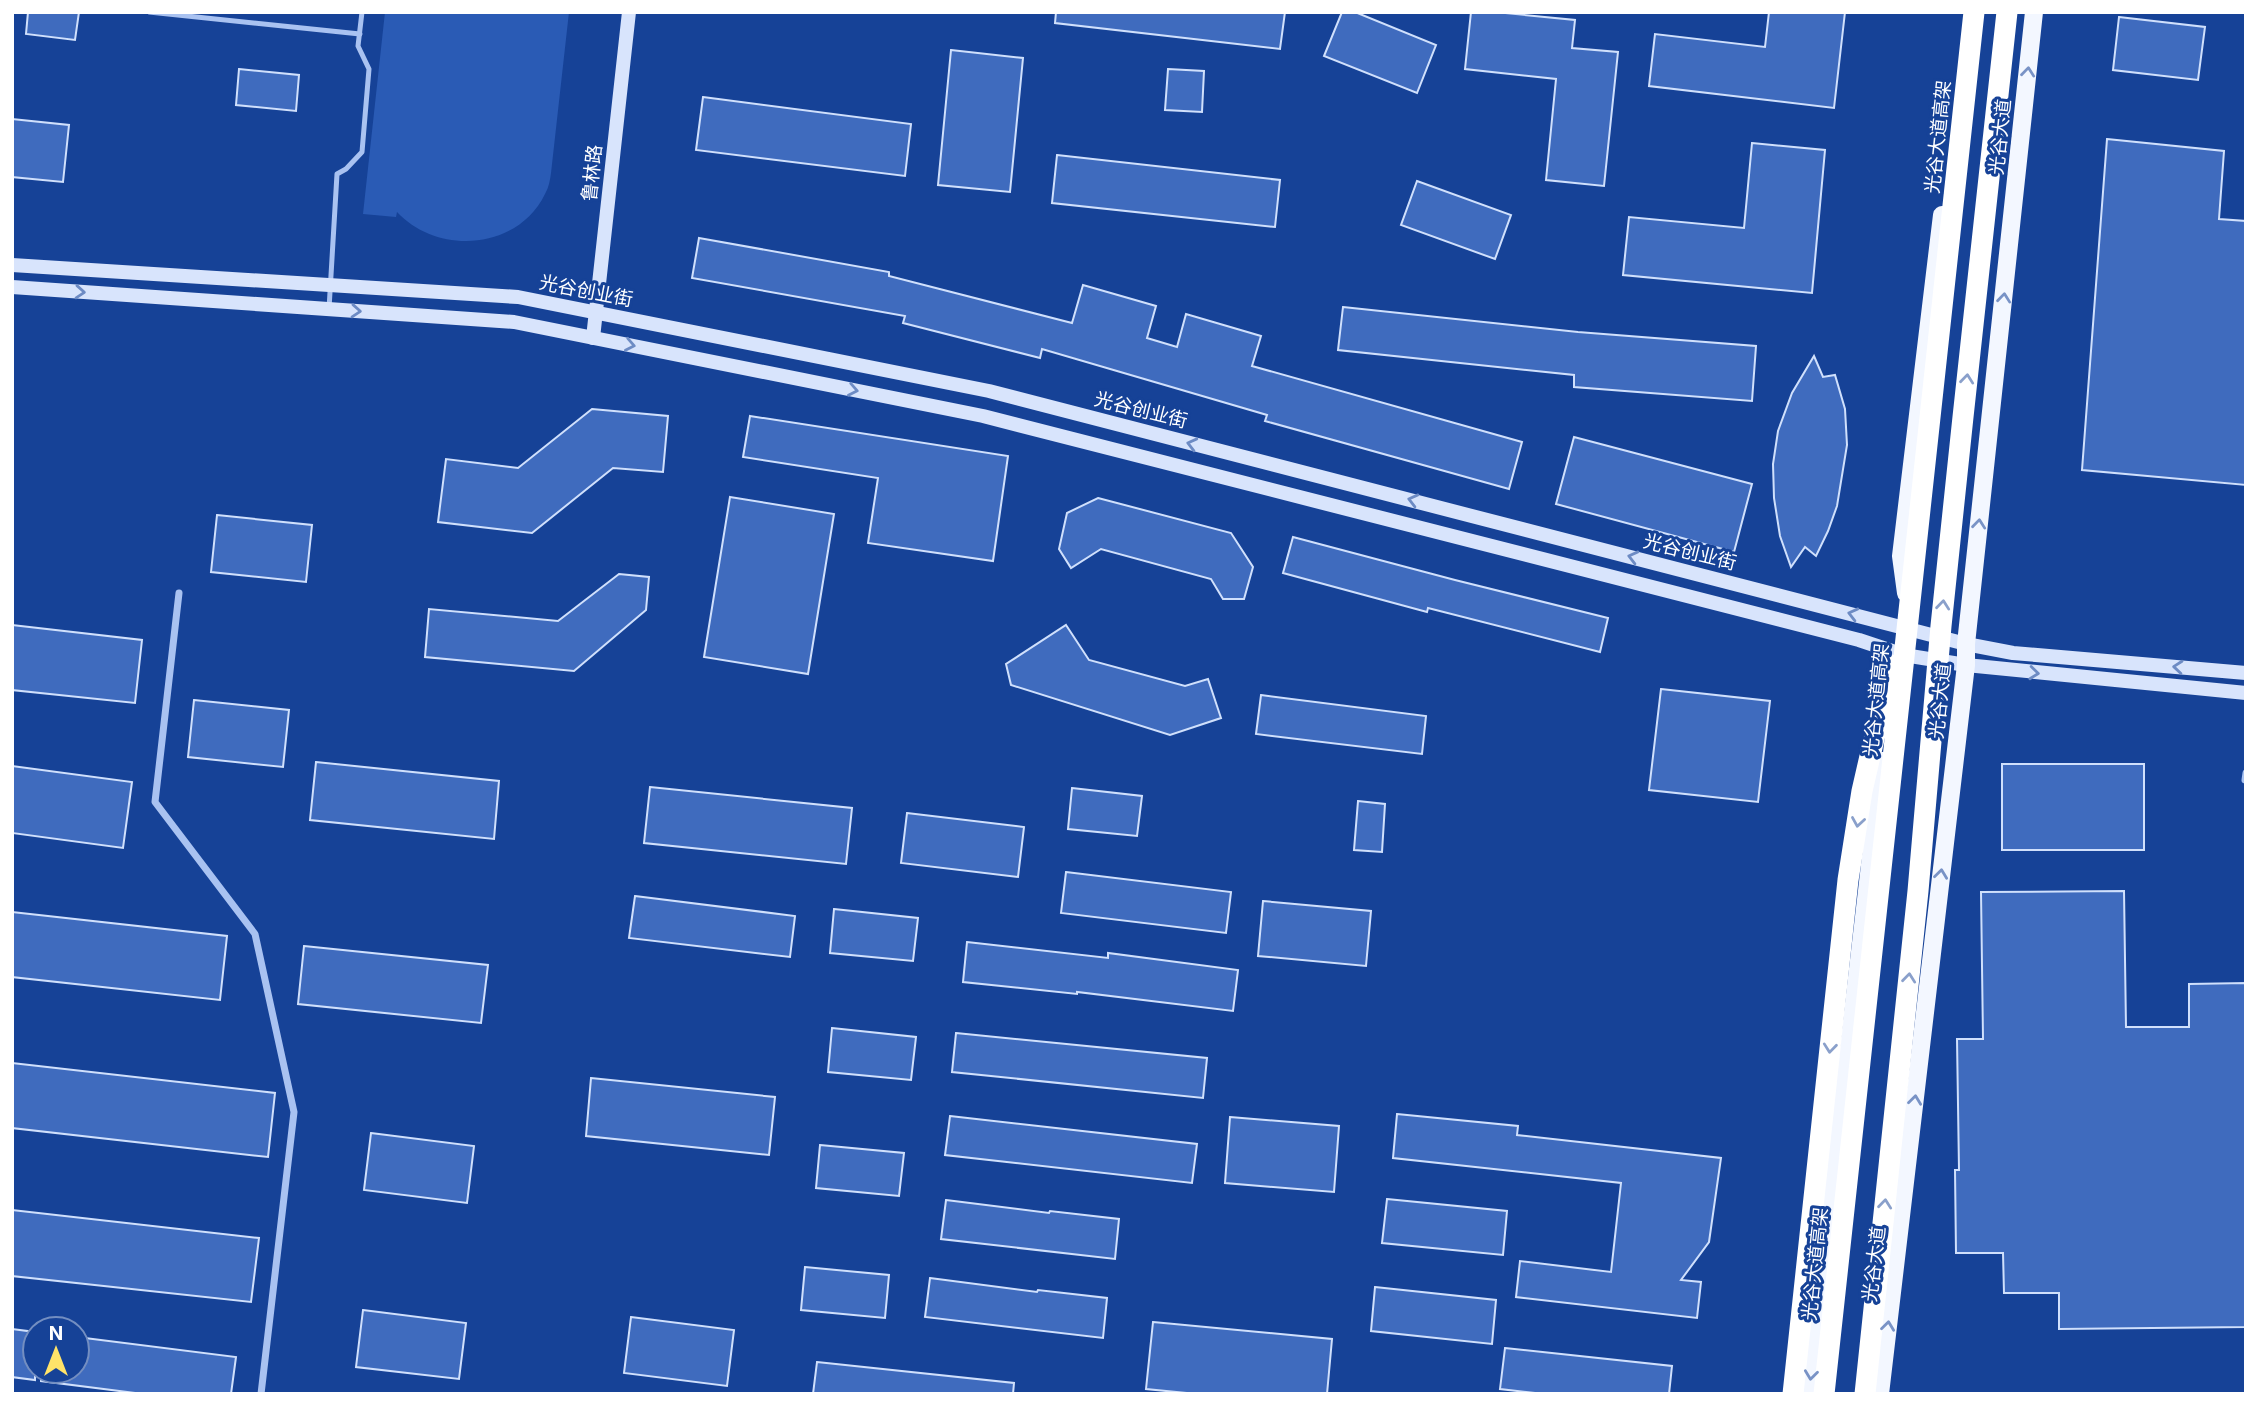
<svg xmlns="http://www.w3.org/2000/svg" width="2258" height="1406" font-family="Inter,'Noto Sans SC',sans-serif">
<rect width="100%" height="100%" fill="#164297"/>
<path fill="#2a5bb5" d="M385 12H569L551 173C550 180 549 187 545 194 518 250 438 256 397 212L396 217 363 214Z"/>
<g fill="#3f6bbe" stroke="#d0e0fc" stroke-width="2">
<path d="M28 12H79L75 40 26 34Z"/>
<path d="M1056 12H1285L1280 49 1055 23Z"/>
<path d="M1342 12H1355L1436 45 1417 93 1324 56Z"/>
<path d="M1471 12H1495L1575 20 1572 48 1618 52 1604 186 1546 180 1556 79 1465 69Z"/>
<path d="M1769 12H1845L1834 108 1649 86 1655 34 1765 47Z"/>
<path d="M2119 17 2205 27 2198 80 2113 70Z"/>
<path d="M951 50 1023 58 1010 192 938 185Z"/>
<path d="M239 69 299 75 296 111 236 105Z"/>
<path d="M1168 69 1204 71 1202 112 1165 110Z"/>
<path d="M703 97 911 124 905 176 696 150Z"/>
<path d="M12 119 69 125 63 182 12 177Z"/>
<path d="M2107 139 2224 151 2219 219 2246 221V485L2082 470Z"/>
<path d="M1752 143 1825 150 1812 293 1623 275 1629 217 1744 228Z"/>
<path d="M1057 155 1280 180 1275 227 1052 203Z"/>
<path d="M1417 181 1511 215 1495 259 1401 225Z"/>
<path d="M699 238 889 272V276L1072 323 1083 285 1156 306 1147 338 1177 347 1186 314 1261 336 1252 366 1522 442 1509 489 1265 421 1267 415 1042 349 1040 358 903 323 905 316 692 278Z"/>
<path d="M1343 307 1578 332 1756 346 1752 401 1574 387V375L1338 350Z"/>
<path d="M1814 356 1823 377 1835 375 1845 409 1847 445 1837 506 1828 531 1816 556 1805 547 1791 567 1780 536 1774 498 1773 464 1778 431 1792 393Z"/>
<path d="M592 409 668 416 663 472 613 468 532 533 438 522 446 459 518 468Z"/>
<path d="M750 416 1008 456 993 561 868 543 878 478 743 457Z"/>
<path d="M1574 437 1752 484 1734 552 1556 504Z"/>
<path d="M730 497 834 514 808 674 704 657Z"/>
<path d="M1098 498 1231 533 1253 567 1244 599H1223L1211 579 1101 549 1071 568 1059 549 1067 513Z"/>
<path d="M217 515 312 525 306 582 211 572Z"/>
<path d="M1293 537 1455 580 1608 618 1600 652 1428 608 1427 612 1283 573Z"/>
<path d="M619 574 649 577 646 610 574 671 425 657 429 609 558 621Z"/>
<path d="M12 625 142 640 135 703 12 690Z"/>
<path d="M1066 625 1089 660 1185 686 1208 679 1221 718 1170 735 1011 685 1006 664Z"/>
<path d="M1661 689 1770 701 1758 802 1649 790Z"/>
<path d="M1261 695 1426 716 1422 754 1256 734Z"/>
<path d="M194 700 289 710 283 767 188 757Z"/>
<path d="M316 762 499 781 494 839 310 820Z"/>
<rect x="2002" y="764" width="142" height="86"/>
<path d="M12 766 132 782 123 848 12 833Z"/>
<path d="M650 787 852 808 846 864 644 843Z"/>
<path d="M1072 788 1142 796 1137 836 1068 829Z"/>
<path d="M1358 801 1385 804 1382 852 1354 850Z"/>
<path d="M907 813 1024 827 1018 877 901 863Z"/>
<path d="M1066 872 1231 892 1226 933 1061 913Z"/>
<path d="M2124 891 2126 1027H2189V984L2246 983V1327L2059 1329V1293H2004L2003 1253H1956L1955 1170H1959L1957 1039H1983L1981 892Z"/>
<path d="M635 896 795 916 790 957 629 938Z"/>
<path d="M1263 901 1371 911 1366 966 1258 956Z"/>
<path d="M834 909 918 918 913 961 830 953Z"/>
<path d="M12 912 227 936 220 1000 12 977Z"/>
<path d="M967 942 1108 958V953L1238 970 1233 1011 1077 992V994L963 982Z"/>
<path d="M304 946 488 965 481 1023 298 1004Z"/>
<path d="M832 1028 916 1037 911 1080 828 1072Z"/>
<path d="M956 1033 1207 1058 1203 1098 952 1072Z"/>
<path d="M12 1063 275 1093 268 1157 12 1128Z"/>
<path d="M591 1078 775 1097 769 1155 586 1136Z"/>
<path d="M1397 1114 1518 1126 1517 1135 1721 1158 1709 1242 1681 1280 1701 1282 1697 1318 1516 1297 1520 1261 1611 1272 1621 1183 1393 1158Z"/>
<path d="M950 1116 1197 1144 1192 1183 945 1155Z"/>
<path d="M1230 1117 1339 1126 1334 1192 1225 1183Z"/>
<path d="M371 1133 474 1146 467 1203 364 1190Z"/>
<path d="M820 1145 904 1153 899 1196 816 1188Z"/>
<path d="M1387 1199 1507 1211 1503 1255 1382 1243Z"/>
<path d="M946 1200 1049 1213 1050 1211 1119 1219 1115 1259 941 1239Z"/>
<path d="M12 1210 259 1238 251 1302 12 1276Z"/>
<path d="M805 1267 889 1275 885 1318 801 1310Z"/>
<path d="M930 1278 1037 1292 1038 1290 1107 1298 1103 1338 925 1317Z"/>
<path d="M1375 1287 1496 1300 1492 1344 1371 1331Z"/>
<path d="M363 1310 466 1323 459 1379 356 1367Z"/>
<path d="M631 1317 734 1330 727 1386 624 1373Z"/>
<path d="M1153 1322 1332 1339 1327 1394H1197L1146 1389Z"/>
<path d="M12 1329 35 1332V1380L12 1377Z"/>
<path d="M77 1337 236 1357 231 1394H143L41 1381V1371H77Z"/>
<path d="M1505 1348 1672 1366 1669 1394H1544L1500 1389Z"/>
<path d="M817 1362 1014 1383 1013 1394H813Z"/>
</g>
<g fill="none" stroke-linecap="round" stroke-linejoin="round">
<g stroke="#a9c2f1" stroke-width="5">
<path d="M149 12 360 34"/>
<path d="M329 309 337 174 346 169 362 152 369 69 358 46 362 12"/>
</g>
<g stroke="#a9c2f1" stroke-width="7">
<path d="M179 593 155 802 255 934 294 1112 261 1394"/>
<path d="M2245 780 2246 773"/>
</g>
<g stroke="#d8e4fc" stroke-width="14">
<path d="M12 265 518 297 989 391 1966 644 2013 653 2246 673"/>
<path d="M12 287 514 322 983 416 1859 640 1904 655 1966 665 2246 693"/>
<path d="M593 338 629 12"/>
</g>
<g stroke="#f3f7ff" stroke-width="18">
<path d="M1906 593 1901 556 1942 215"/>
<path d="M1809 1394 1882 761"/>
<path d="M1880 1394 1966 665V644L2034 12"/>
</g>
<g stroke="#fff" stroke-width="21">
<path d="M1793 1394 1848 880 1862 791 1891 665"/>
<path d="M1824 1394 1974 12"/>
<path d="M1865 1394 1918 891 1941 626 1963 417 2007 12"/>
</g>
</g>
<defs><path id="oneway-chevron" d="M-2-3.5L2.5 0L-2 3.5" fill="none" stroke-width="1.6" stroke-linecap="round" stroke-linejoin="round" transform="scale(1.75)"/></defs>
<g stroke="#7993c6">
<use href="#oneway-chevron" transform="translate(2028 72) rotate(-84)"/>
<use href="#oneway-chevron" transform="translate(2004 298) rotate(-84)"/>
<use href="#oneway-chevron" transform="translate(1979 524) rotate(-84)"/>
<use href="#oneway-chevron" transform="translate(1941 874) rotate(-83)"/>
<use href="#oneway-chevron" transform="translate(1915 1100) rotate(-83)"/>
<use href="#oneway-chevron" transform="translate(1888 1326) rotate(-83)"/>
<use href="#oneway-chevron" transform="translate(1811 1375) rotate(97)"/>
</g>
<g stroke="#6d8bc4">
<use href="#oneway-chevron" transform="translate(80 292) rotate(4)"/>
<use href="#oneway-chevron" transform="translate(356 311) rotate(4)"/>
<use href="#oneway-chevron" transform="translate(630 345) rotate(11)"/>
<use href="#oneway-chevron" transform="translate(853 390) rotate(11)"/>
<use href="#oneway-chevron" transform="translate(1192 444) rotate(-166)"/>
<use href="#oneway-chevron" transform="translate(1413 500) rotate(-166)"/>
<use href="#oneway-chevron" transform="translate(1633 557) rotate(-166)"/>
<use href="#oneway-chevron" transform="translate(1853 614) rotate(-166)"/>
<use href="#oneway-chevron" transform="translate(2178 667) rotate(-175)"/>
<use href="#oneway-chevron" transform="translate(2034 673) rotate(6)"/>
</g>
<g stroke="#8aa0cb">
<use href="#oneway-chevron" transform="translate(1967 379) rotate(-84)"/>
<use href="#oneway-chevron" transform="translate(1943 605) rotate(-84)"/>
<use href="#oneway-chevron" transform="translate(1858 822) rotate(99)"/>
<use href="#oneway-chevron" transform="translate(1909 978) rotate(-84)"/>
<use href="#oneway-chevron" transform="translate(1830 1048) rotate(96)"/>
<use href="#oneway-chevron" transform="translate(1885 1204) rotate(-84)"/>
</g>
<g text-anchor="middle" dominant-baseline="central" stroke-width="6" stroke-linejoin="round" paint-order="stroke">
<g font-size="19" fill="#fff" stroke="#164297">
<text transform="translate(1938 137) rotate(-84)">光谷大道高架</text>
<text transform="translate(2000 137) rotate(-84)">光谷大道</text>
<text transform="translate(592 173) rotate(-84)">鲁林路</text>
<text transform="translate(586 291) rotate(11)">光谷创业街</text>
<text transform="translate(1141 410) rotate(14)">光谷创业街</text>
<text transform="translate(1690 552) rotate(14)">光谷创业街</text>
<text transform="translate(1876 700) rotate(-84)">光谷大道高架</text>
<text transform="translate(1940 701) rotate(-84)">光谷大道</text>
<text transform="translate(1815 1264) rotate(-84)">光谷大道高架</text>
<text transform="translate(1874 1264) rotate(-83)">光谷大道</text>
</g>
</g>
<rect width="2258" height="1406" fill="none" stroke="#ffffff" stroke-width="28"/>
<g transform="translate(56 1350)"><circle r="33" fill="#164297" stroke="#738ec1" stroke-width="2"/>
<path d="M0-5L12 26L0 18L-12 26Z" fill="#ffe369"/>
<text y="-10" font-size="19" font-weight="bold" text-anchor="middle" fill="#ffffff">N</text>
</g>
</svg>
